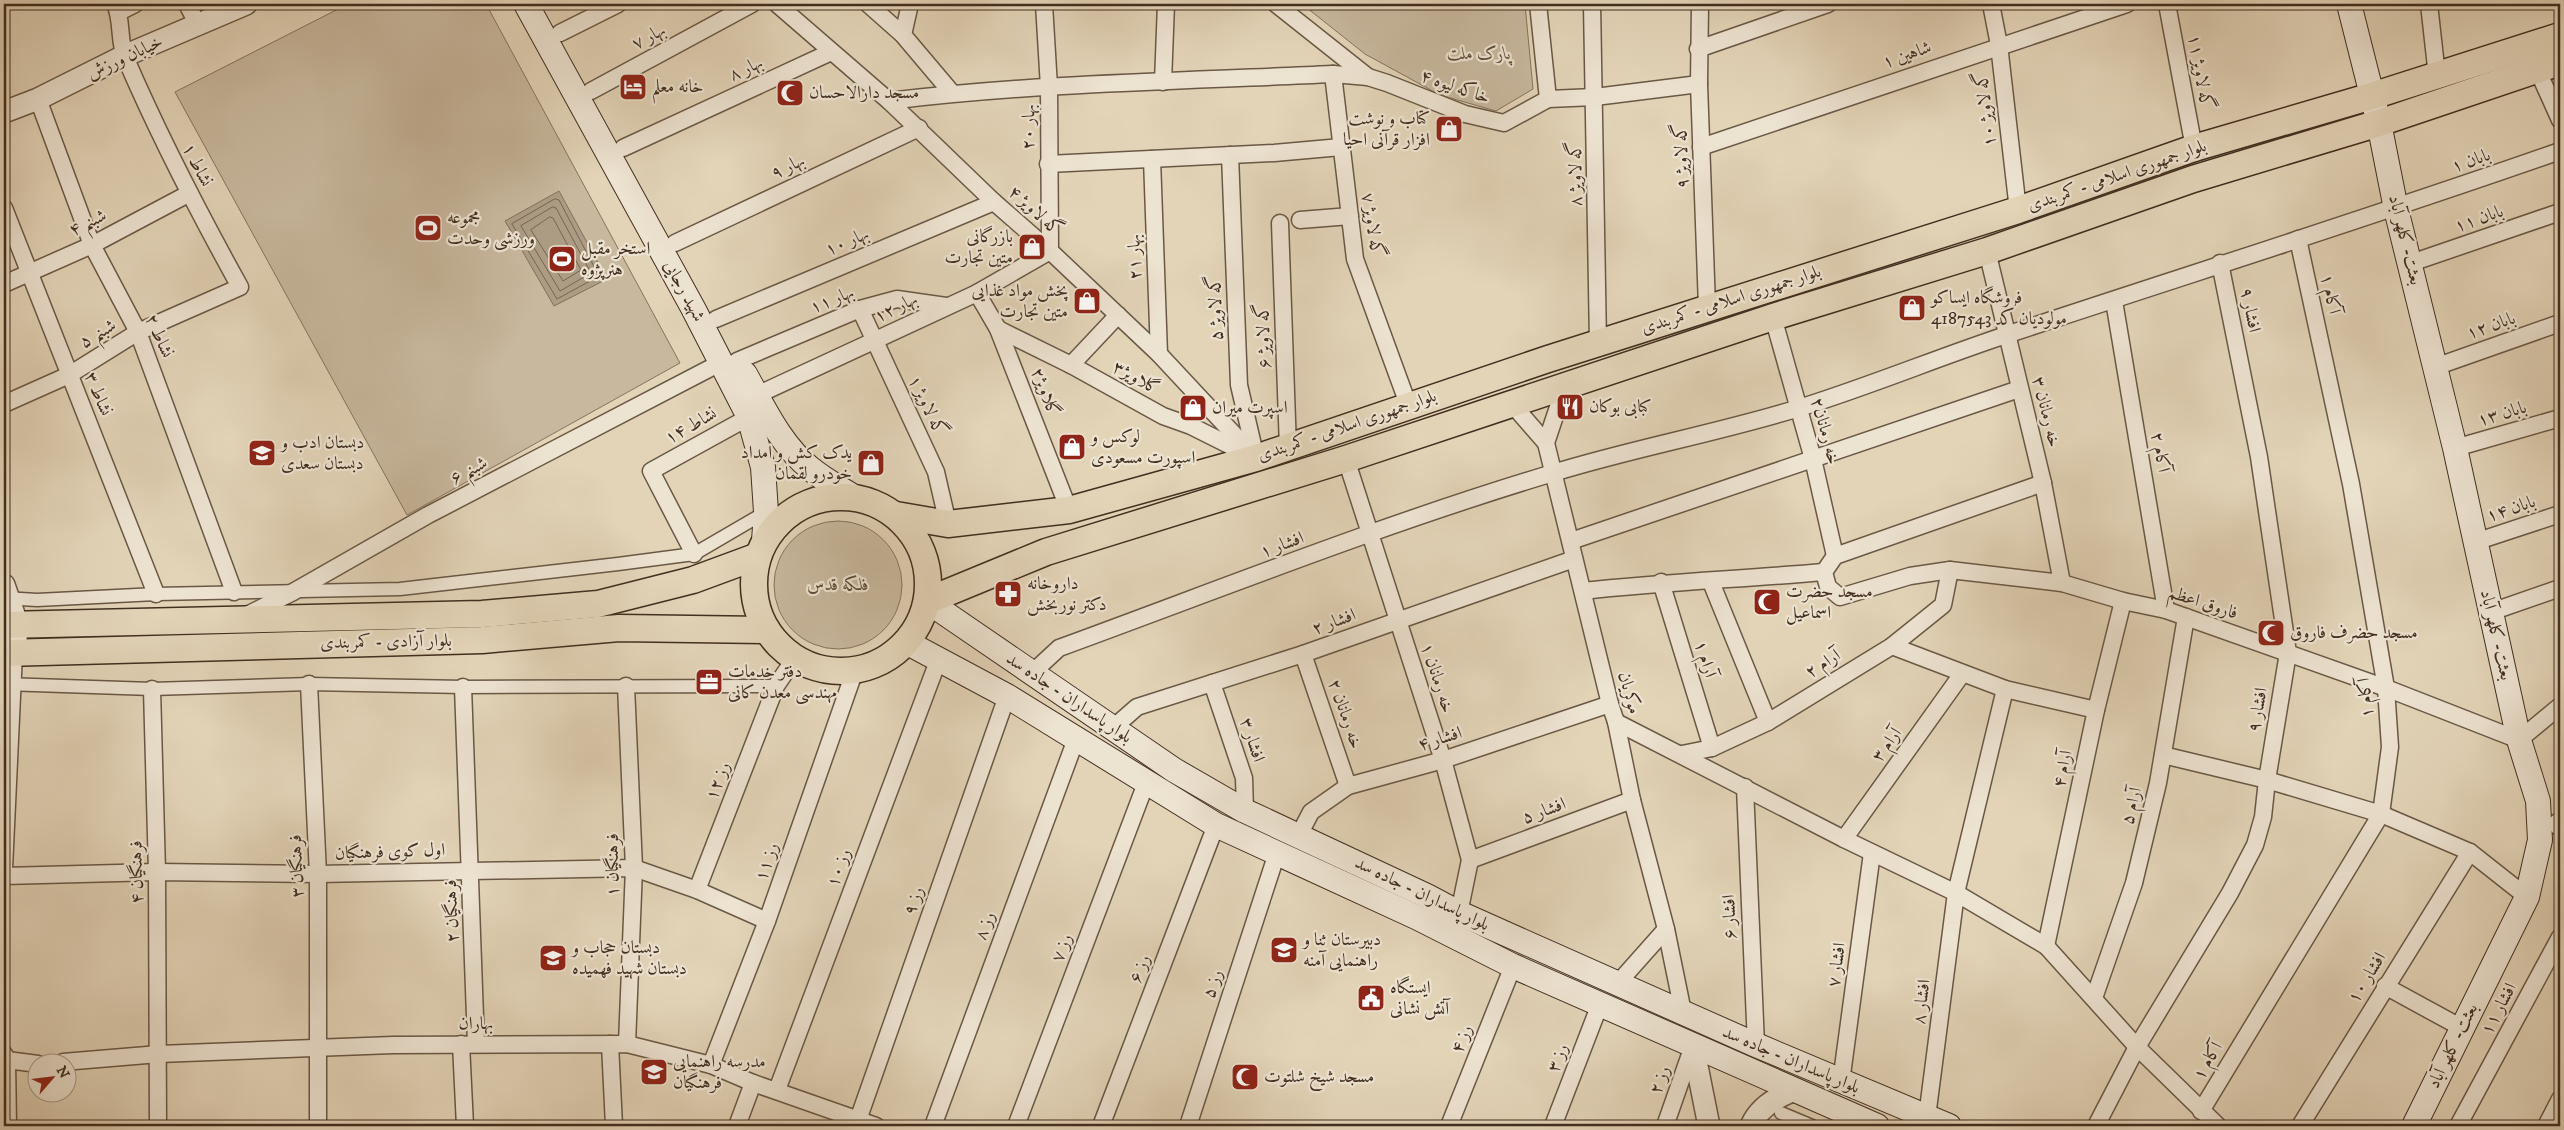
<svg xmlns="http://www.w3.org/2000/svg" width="2564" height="1130" font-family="'IM FELL DW Pica',Amiri,serif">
<rect width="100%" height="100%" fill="#e3d4b8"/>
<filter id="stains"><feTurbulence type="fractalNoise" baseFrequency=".004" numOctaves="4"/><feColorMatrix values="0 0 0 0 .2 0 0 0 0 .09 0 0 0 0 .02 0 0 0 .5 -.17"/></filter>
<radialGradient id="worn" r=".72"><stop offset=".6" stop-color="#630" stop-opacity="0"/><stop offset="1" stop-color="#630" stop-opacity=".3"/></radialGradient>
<g fill="#c8b89e" stroke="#85735e">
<path d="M348 4H486L680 363 407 515 175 92Z"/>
<path d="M1302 4H1525L1533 89 1496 111 1440 95 1365 54Z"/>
<circle cx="838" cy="585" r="64"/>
</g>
<path fill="#ac9c84" stroke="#82705c" d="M559 191 607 279 554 306 505 221Z"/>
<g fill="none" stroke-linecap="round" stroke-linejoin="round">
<g stroke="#776552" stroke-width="1">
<path d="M555 199 559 200 599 276 557 299 512 224Z"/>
<path d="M553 207 556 208 591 273 560 291 521 226Z"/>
<path d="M550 217 553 218 581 270 563 281 531 230Z"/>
</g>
<defs>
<g id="pedestrian">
<path d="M4 598 37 600 156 594 400 589 618 564 694 554 766 512"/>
<path d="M4 684 152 689 309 684 463 687 776 686"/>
<path d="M1781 1113 1812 1126"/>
</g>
<g id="minor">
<path d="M187 4 198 25"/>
<path d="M777 4 889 101 994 202 1050 251 1159 354 1256 458"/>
<path d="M868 4 903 35 952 93"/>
<path d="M1276 4 1368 77 1387 83 1465 114 1504 123 1548 99 1538 4"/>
<path d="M1592 4 1598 343"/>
<path d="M1700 4 1699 84 1707 307"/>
<path d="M1991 4 1999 45 2018 210"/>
<path d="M2167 4 2194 148"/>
<path d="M2429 4 2437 76"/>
<path d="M119 12 135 4"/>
<path d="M560 33 618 4"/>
<path d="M903 35 910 4"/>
<path d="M1698 49 1828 4"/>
<path d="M2537 69 2560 120"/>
<path d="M1333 74 1355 259 1408 404"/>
<path d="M1163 82 1166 4"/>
<path d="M591 91 752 4"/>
<path d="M38 99 92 245 138 332 234 592"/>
<path d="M1548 99 1595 97 1699 84"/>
<path d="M889 101C1036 83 1185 81 1333 74L1368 77"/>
<path d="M1701 147 2127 4"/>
<path d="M623 148 831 52"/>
<path d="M1230 155 1239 385 1256 458"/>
<path d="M1152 159 1159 354"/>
<path d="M1048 164 1274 153 1341 147"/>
<path d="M4 208 156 594"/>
<path d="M1300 220 1350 216"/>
<path d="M1280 223 1288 448"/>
<path d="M675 243 919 128"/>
<path d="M1987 251 2043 483 2062 583"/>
<path d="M2411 263 2560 212"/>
<path d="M4 284 92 245 188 194"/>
<path d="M977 293 998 329 1069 510"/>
<path d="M2114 301 2166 610"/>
<path d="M860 309 936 472 948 524"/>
<path d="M1773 317 1813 459 1835 556"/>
<path d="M716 319 994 202"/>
<path d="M998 329 1071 365 1163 416 1191 426 1245 453"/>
<path d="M737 361 860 309 897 299 946 306"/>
<path d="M1071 365 1118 315"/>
<path d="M2435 367 2560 323"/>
<path d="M1565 386 1546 443 1610 704 1616 722 1632 800 1666 929 1683 1012"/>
<path d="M757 395 977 293 1050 251 1049 87 1044 4"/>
<path d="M4 404 69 375 138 332 240 287C199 213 160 138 126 59 118 42 123 21 115 4"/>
<path d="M1512 404 1546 443"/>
<path d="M2455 448 2560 418"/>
<path d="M1346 459 1443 760 1470 860 1459 913"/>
<path d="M2043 483 1835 556 1824 572 1828 587 1840 597 1910 576 1950 570 2062 583 2123 601 2166 610 2386 688 2519 740 2560 706"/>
<path d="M1571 541 2019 389"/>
<path d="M2475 542 2560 514"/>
<path d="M694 554 651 471 749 417"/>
<path d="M1661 582 1712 748"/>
<path d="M1711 582 1768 722"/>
<path d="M1583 591C1663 582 1744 579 1824 572"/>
<path d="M2491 612 2560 588"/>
<path d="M247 615 293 592 428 515 722 362"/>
<path d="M1892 646 2005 689 2096 710"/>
<path d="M1303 654 1348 786"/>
<path d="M1032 673 1059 648C1223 588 1386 523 1553 473 1634 448 1718 433 1799 408 1870 386 1939 357 2009 334 2193 273 2378 215 2560 151"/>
<path d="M1212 683 1244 778 1245 811"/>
<path d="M309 684 318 874V1126"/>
<path d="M626 686 634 868 627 1044"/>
<path d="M463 687 476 1044"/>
<path d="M152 689 157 872 158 1126"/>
<path d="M1616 722 1844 839 1956 893 2046 946 2137 1047 2218 1126"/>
<path d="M1113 728 1137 707 1303 654 1574 559"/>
<path d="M1682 754 1712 748 1768 722 1892 646 1943 605 1950 570"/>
<path d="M2163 755 2267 780 2381 814 2470 852 2527 897"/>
<path d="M1745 787 1756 1045"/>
<path d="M1299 835 1311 812 1348 786 1443 760 1610 704"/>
<path d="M1844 839 1962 674"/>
<path d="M1470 860 1632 800"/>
<path d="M4 869 14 653"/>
<path d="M4 876 157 872 318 874 634 868 697 890 767 921"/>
<path d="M697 890 776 686 795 658"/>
<path d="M2046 946 2096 710 2123 601"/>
<path d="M1618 983 1666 929"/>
<path d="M2385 986 2462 1028"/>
<path d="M2094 998 2134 883 2158 783 2186 617"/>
<path d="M461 1044 465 1126"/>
<path d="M610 1044 614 1126"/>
<path d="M4 1054 7 1060 8 1126"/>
<path d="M7 1060 38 1064"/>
<path d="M63 1062 159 1054 393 1045 627 1044 711 1065 753 1083 876 1126"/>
<path d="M711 1065 767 921 855 670"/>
<path d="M1841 1082 1872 853"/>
<path d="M777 1090 938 661"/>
<path d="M2201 1111 2381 814 2390 747 2386 688 2351 484 2298 239"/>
<path d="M1927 1117 1956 893 2005 689"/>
<path d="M858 1120 1007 696"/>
<path d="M737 1126 753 1083"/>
<path d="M933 1126 1076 739"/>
<path d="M1016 1126 1146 783"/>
<path d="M1101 1126 1216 825"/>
<path d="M1188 1126 1277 853"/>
<path d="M1449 1126 1513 966"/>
<path d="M1553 1126 1600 1004"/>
<path d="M1665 1126 1693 1046"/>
<path d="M2096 1126 2137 1047 2230 893 2255 845 2263 817 2267 780 2288 653 2259 457 2220 263"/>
<path d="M2300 1126 2470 852"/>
<path d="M2458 1126 2560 937"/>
<path d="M2546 1126 2560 1099"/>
</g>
<g id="tertiary">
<path d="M4 112 38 99 124 56 246 4"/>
<path d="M4 585 17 623 16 640"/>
<path d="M2559 824 2560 825"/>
<path d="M1693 1046 1709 1126"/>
<path d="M1751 1126C1759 1107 1776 1097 1795 1090"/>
</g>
<g id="secondary">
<path d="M526 4 693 308 749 417 763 467 766 512 764 541"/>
<path d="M2349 4 2379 123 2396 209 2455 448 2519 740 2538 801 2540 840 2527 897 2414 1126"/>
<path d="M745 374C763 406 781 446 811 469 824 480 840 488 854 497"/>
<path d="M927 601 1174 770 1245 811 1427 896 1459 913 1756 1045 1949 1126"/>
<path d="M906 642 1007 696 1216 825 1416 917 1513 966 1877 1126"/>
</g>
<g id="primary">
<circle cx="841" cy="584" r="87"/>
<path d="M896 515 948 524 1069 510 1256 458 1548 359 2018 210 2194 148 2372 96 2560 36"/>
<path d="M927 601 1046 552 1346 459 1773 317 1987 251 2193 179 2379 123 2560 62"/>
<path d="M4 625 482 614 598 604 693 580 758 556"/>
<path d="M4 653 482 640 619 628 767 630"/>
</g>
</defs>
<use href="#pedestrian" stroke="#6a5845" stroke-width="15"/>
<use href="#minor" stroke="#6a5845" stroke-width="19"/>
<use href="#tertiary" stroke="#6a5845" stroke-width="24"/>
<use href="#secondary" stroke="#422e1f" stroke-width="26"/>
<use href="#primary" stroke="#422e1f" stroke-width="29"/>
<use href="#pedestrian" stroke="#ede3d1" stroke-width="12"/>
<use href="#minor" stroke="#ede3d1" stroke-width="16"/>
<use href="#tertiary" stroke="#ede3d1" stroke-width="21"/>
<use href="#secondary" stroke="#ede3d1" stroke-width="24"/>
<use href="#primary" stroke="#e3d4b8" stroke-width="26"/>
</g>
<defs>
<symbol id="hotel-square" viewBox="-11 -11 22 22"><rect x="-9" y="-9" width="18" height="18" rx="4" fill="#8f2418" stroke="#ede3d1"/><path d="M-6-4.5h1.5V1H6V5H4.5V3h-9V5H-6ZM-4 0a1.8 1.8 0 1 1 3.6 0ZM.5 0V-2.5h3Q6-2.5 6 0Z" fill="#fff"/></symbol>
<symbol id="mosque-square" viewBox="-11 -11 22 22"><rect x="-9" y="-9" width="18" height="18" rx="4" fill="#8f2418" stroke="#ede3d1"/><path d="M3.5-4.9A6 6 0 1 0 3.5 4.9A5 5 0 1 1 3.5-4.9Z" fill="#fff"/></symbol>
<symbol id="shop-square" viewBox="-11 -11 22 22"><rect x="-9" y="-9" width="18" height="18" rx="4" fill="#8f2418" stroke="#ede3d1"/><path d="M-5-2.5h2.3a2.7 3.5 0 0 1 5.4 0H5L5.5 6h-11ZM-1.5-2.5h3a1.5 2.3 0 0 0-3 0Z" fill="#fff"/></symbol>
<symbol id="stadium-square" viewBox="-11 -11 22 22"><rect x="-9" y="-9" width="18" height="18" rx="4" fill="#8f2418" stroke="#ede3d1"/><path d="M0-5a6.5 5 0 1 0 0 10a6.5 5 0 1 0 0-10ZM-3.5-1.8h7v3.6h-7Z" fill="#fff"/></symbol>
<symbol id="restaurant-square" viewBox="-11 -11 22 22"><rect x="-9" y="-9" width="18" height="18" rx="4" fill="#8f2418" stroke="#ede3d1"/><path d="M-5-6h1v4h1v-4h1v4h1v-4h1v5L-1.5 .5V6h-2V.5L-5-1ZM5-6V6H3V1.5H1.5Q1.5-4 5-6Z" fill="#fff"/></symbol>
<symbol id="school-square" viewBox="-11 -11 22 22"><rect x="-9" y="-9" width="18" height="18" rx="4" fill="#8f2418" stroke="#ede3d1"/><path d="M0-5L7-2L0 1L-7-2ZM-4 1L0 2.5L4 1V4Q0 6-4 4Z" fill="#fff"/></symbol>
<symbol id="pharmacy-square" viewBox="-11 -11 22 22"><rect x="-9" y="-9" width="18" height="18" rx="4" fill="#8f2418" stroke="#ede3d1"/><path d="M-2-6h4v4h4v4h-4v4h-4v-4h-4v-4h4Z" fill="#fff"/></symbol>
<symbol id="office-square" viewBox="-11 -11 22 22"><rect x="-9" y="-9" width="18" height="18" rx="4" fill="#8f2418" stroke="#ede3d1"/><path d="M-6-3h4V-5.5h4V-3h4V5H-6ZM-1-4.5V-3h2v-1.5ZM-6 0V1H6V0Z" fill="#fff"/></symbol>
<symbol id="civic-square" viewBox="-11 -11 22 22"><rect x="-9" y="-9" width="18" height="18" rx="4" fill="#8f2418" stroke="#ede3d1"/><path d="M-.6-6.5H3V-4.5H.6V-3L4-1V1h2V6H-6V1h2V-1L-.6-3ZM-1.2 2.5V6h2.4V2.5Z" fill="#fff"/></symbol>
</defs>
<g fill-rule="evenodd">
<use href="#hotel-square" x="617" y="71" width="32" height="32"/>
<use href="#mosque-square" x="774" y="77" width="32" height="32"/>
<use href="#shop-square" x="1433" y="113" width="32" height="32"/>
<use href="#stadium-square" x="412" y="212" width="32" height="32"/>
<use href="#shop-square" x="1016" y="231" width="32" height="32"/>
<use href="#stadium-square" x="546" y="243" width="32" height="32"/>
<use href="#shop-square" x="1071" y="285" width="32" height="32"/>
<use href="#shop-square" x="1896" y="292" width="32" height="32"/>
<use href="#restaurant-square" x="1554" y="391" width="32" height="32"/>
<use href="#shop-square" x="1177" y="392" width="32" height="32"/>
<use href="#shop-square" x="1056" y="431" width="32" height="32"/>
<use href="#school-square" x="246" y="437" width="32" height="32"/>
<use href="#shop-square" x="855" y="447" width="32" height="32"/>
<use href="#pharmacy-square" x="992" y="578" width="32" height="32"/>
<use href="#mosque-square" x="1751" y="586" width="32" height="32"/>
<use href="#mosque-square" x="2255" y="617" width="32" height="32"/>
<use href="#office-square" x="693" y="666" width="32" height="32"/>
<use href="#school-square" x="1268" y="934" width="32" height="32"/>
<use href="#school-square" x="537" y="942" width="32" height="32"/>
<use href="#civic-square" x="1355" y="982" width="32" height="32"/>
<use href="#school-square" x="638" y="1056" width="32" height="32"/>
<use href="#mosque-square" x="1229" y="1061" width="32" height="32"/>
</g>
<g text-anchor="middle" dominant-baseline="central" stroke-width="4.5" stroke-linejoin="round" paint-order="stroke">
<g font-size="18" fill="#422e1f" stroke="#ede3d1">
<text transform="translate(649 37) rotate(-28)">بهار ۷</text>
<text transform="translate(1907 55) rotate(-19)">شاهین ۱</text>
<text transform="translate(125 58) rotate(-25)">خیابان ورزش</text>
<text transform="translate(746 69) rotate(-25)">بهار ۸</text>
<text transform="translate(2200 72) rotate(80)">گه لاویژ ۱۱</text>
<text transform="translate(1455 87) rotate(19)">خاکه لیوه ۴</text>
<text transform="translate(1986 109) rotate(-97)">گه لاویژ ۱۰</text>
<text transform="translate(1029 127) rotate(-89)">بهار ۲۰</text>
<text transform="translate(1682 156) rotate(-92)">گه لاویژ ۹</text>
<text transform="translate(2471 161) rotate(-19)">بابان ۱</text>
<text transform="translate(197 165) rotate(64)">نشاط ۱</text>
<text transform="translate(788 167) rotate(-25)">بهار ۹</text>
<text transform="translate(1576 174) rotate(-91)">گه لاویژ ۸</text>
<text transform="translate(2117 176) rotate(-19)">بلوار جمهوری اسلامی - کمربندی</text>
<text transform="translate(1035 211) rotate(42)">گه لاویژ ۴</text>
<text transform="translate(2479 219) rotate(-19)">بابان ۱۱</text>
<text transform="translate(88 223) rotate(-26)">شبنم ۴</text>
<text transform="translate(1372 225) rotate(81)">گه لاویژ ۷</text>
<text transform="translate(2405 240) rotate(76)">بعثت- کلهر آباد</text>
<text transform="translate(847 242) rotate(-23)">بهار ۱۰</text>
<text transform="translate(1135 257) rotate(-92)">بهار ۲۱</text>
<text transform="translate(684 291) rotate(61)">شهید رجایی</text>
<text transform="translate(2330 294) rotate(78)">آکام ۱</text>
<text transform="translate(832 300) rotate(-22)">بهار ۱۱</text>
<text transform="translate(1731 300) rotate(-18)">بلوار جمهوری اسلامی - کمربندی</text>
<text transform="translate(896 308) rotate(-26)">بهار ۱۲</text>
<text transform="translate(1216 308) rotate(-92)">گه لاویژ ۵</text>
<text transform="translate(2250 310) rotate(79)">افشار ۹</text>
<text transform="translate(2491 326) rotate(-19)">بابان ۱۲</text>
<text transform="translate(98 334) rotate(-31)">شبنم ۵</text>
<text transform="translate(159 336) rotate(67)">نشاط ۲</text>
<text transform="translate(1264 336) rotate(-92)">گه لاویژ ۶</text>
<text transform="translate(1136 378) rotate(29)">گلاویژ۳</text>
<text transform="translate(1045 392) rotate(69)">گلاویژ۲</text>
<text transform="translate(98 394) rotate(68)">نشاط ۳</text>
<text transform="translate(927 406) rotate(64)">گه لاویژ ۱</text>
<text transform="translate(2046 412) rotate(76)">خه رمانان ۳</text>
<text transform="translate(2502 414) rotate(-16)">بابان ۱۳</text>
<text transform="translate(691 426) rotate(-29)">نشاط ۱۴</text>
<text transform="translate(1347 426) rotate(-19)">بلوار جمهوری اسلامی - کمربندی</text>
<text transform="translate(1825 431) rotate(75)">خه رمانان۲</text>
<text transform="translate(2160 452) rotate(80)">آکام ۲</text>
<text transform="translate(469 471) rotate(-28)">شبنم ۶</text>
<text transform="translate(2511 509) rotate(-18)">بابان ۱۴</text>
<text transform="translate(1282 545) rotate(-20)">افشار ۱</text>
<text transform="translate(2203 603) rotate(18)">فاروق اعظم</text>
<text transform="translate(1334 622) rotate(-20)">افشار ۲</text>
<text transform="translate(2496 635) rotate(77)">بعثت- کلهر آباد</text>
<text transform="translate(386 642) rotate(-1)">بلوار آزادی - کمربندی</text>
<text transform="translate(1705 659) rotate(73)">آرام ۱</text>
<text transform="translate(1823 664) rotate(-32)">آرام ۲</text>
<text transform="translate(1437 678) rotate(72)">خه رمانان ۱</text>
<text transform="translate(1629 693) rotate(75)">موکریان</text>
<text transform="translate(1069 698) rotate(34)">بلوار پاسداران - جاده سد</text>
<text transform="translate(2366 698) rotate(-96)">آکام ۱</text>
<text transform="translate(2258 710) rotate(-80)">افشار ۹</text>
<text transform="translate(1345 714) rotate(71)">خه رمانان ۲</text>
<text transform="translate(1440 739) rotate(-17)">افشار ۴</text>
<text transform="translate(1252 740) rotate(72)">افشار ۳</text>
<text transform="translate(1887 745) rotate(-54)">آرام ۳</text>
<text transform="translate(2063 769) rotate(-78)">آرام ۴</text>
<text transform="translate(718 781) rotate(-69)">رز ۱۲</text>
<text transform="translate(2132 806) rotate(-76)">آرام ۵</text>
<text transform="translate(1544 811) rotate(-20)">افشار ۵</text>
<text transform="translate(390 852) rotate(-2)">اول کوی فرهنگیان</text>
<text transform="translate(767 862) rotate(-71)">رز ۱۱</text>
<text transform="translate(613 865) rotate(-90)">فرهنگیان ۱</text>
<text transform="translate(297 866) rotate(-92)">فرهنگیان ۳</text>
<text transform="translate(839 868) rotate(-70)">رز ۱۰</text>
<text transform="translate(137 872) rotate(-91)">فرهنگیان ۴</text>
<text transform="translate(1422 894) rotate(26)">بلوار پاسداران - جاده سد</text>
<text transform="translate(914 901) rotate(-71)">رز ۹</text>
<text transform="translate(452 911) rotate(-92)">فرهنگیان ۲</text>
<text transform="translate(1730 917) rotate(-92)">افشار ۶</text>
<text transform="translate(985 926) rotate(-70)">رز ۸</text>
<text transform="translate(1062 948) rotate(-69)">رز ۷</text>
<text transform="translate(1837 965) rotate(-82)">افشار ۷</text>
<text transform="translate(1140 969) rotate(-69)">رز ۶</text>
<text transform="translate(2367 978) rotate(-58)">افشار ۱۰</text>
<text transform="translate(1213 984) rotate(-72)">رز ۵</text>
<text transform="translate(1922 1002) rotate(-83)">افشار ۸</text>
<text transform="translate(2499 1009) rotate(-62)">افشار ۱۱</text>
<text x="476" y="1024">بهاران</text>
<text transform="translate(1462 1039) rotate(-68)">رز ۴</text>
<text transform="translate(2453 1046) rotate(-64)">بعثت- کلهر آباد</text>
<text transform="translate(1558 1058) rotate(-69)">رز ۳</text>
<text transform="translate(1791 1060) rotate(23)">بلوار پاسداران - جاده سد</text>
<text transform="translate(2208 1061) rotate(-59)">آکام ۱</text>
<text transform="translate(1660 1080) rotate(-70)">رز ۲</text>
</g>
<g font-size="18" font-style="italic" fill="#5d4a38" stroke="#ede3d1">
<text x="1479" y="54">پارک ملت</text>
<text x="838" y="585">فلکه قدس</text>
</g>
<g font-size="18" fill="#422e1f" stroke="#ede3d1" text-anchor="start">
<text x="652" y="87">خانه معلم</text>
<text x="809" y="93">مسجد دارالاحسان</text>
<text x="1430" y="119" text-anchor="end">کتاب و نوشت<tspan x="1430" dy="21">افزار قرآنی احیا</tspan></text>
<text x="447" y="218">مجموعه<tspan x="447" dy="21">ورزشی وحدت</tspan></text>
<text x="1013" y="237" text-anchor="end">بازرگانی<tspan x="1013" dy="21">متین تجارت</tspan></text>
<text x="581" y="249">استخر مقبل<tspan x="581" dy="21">هنرپژوه</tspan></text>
<text x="1068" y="291" text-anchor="end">پخش مواد غذایی<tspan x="1068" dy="21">متین تجارت</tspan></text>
<text x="1931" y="298">فروشگاە ایساکو<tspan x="1931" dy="21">مولودیان کد 4187543</tspan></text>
<text x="1589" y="407">کبابی بوکان</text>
<text x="1212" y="408">اسپرت میران</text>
<text x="1091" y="437">لوکس و<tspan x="1091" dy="21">اسپورت مسعودی</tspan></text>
<text x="281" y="443">دبستان ادب و<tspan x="281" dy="21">دبستان سعدی</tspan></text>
<text x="852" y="453" text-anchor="end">یدک کش و امداد<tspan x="852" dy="21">خودرو لقمان</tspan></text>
<text x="1027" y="584">داروخانه<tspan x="1027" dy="21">دکتر نوربخش</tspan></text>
<text x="1786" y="592">مسجد حضرت<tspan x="1786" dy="21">اسماعیل</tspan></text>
<text x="2290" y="633">مسجد حضرف فاروق</text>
<text x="728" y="672">دفتر خدمات<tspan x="728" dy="21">مهندسی معدن کانی</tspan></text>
<text x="1303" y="940">دبیرستان ثنا و<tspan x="1303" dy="21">راهنمایی آمنه</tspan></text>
<text x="572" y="948">دبستان حجاب و<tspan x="572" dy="21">دبستان شهید فهمیده</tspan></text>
<text x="1390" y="988">ایستگاه<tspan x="1390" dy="21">آتش نشانی</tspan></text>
<text x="673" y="1062">مدرسه راهنمایی<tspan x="673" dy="21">فرهنگیان</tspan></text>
<text x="1264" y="1077">مسجد شیخ شلتوت</text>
</g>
</g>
<rect width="2564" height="1130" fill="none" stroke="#e3d4b8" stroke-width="20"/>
<rect x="5" y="5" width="2554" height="1120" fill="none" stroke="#422e1f" stroke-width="2.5"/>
<rect x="10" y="10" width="2544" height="1110" fill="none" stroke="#422e1f"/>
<g transform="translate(52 1078) rotate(62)"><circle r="24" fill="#ede3d1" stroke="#a99b8a"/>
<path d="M0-4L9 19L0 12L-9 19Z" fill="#8f2418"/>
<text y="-8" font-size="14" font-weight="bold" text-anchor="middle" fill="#422e1f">N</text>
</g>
<rect width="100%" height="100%" filter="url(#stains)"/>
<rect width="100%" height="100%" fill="url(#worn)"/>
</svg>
